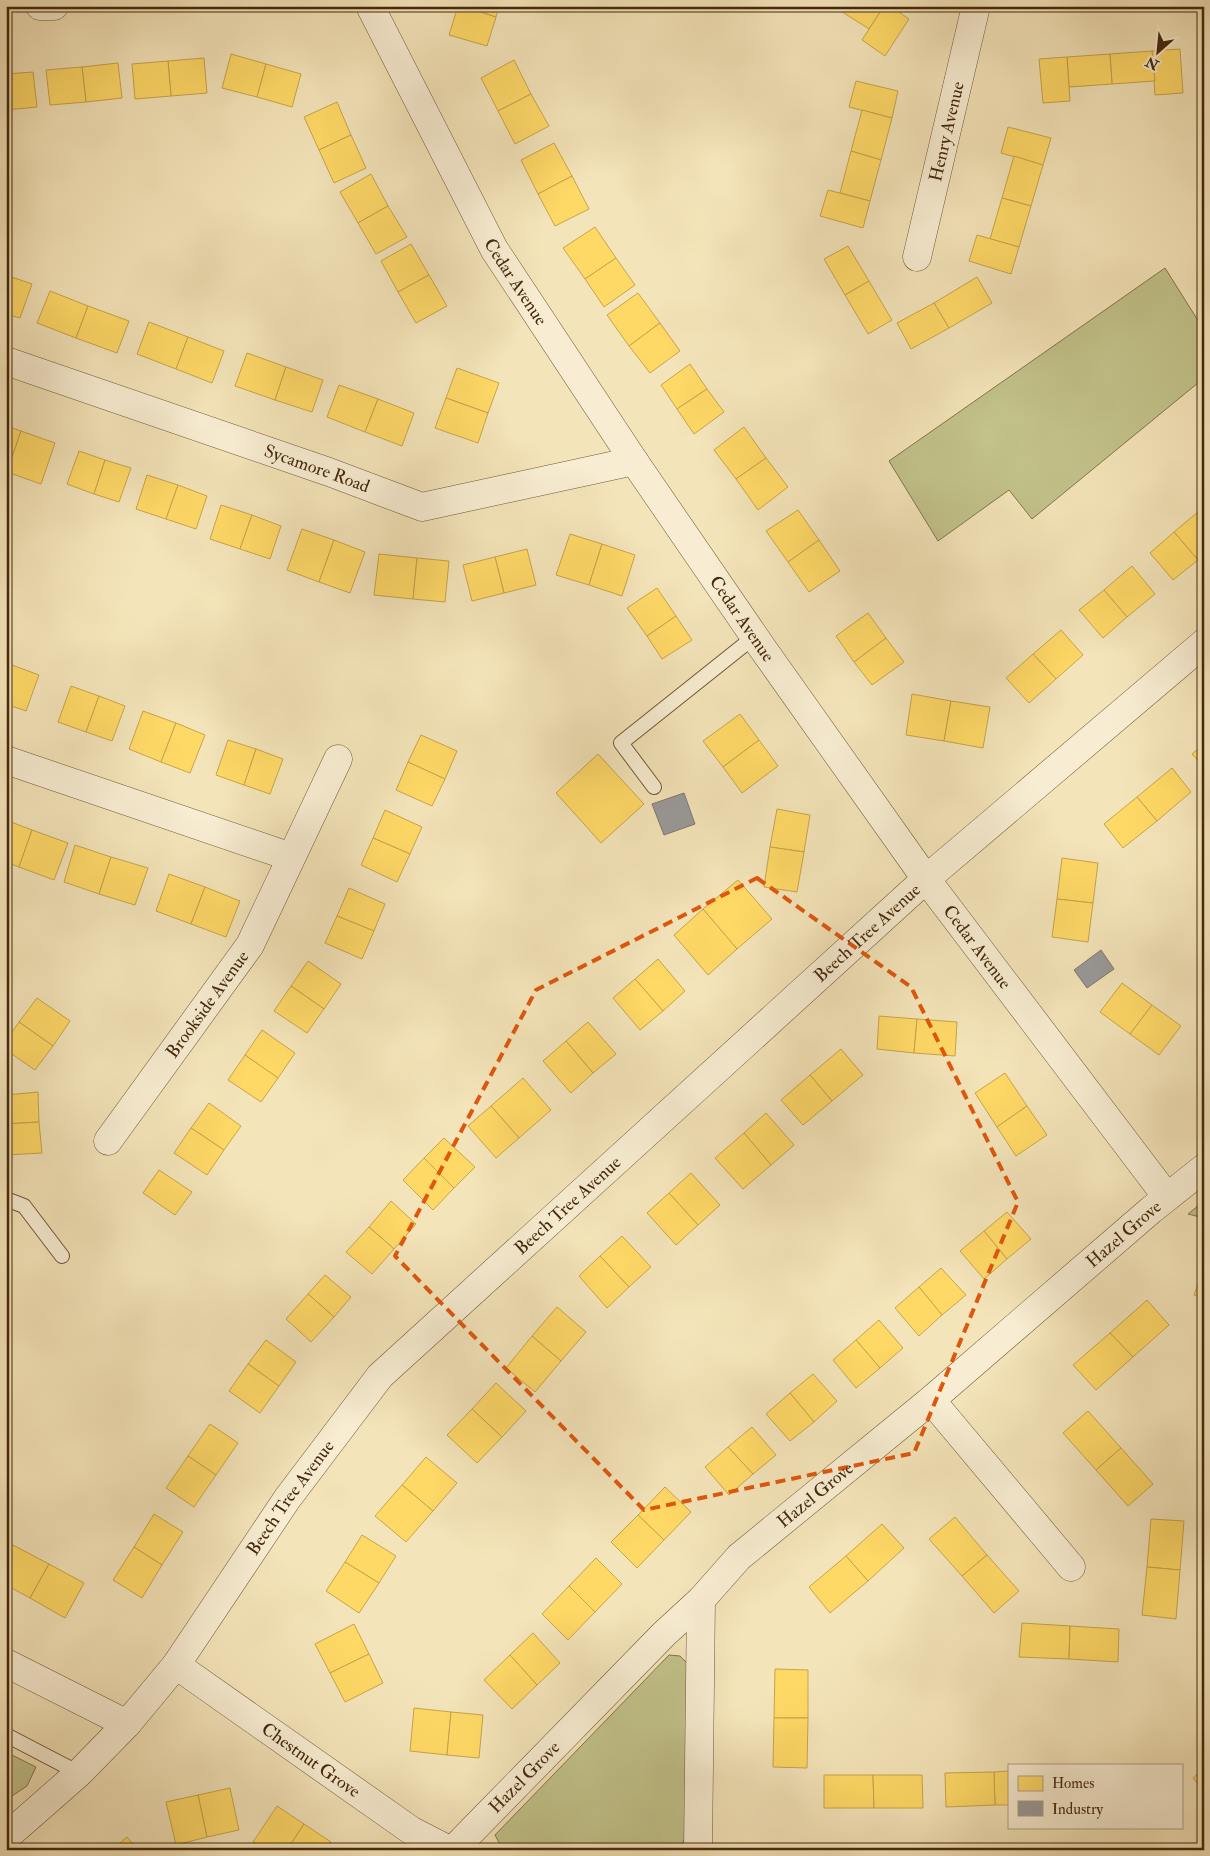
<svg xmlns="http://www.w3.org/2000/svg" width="1210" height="1856" font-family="'IM FELL Double Pica',serif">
<rect width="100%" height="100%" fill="#f4e4b9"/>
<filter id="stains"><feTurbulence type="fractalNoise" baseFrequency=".004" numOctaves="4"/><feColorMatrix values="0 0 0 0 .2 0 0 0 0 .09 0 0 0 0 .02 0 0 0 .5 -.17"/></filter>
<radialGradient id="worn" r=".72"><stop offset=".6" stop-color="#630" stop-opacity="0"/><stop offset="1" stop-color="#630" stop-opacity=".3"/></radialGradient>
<g fill="#c2c28a" stroke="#83754b">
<path d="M1165 268 1204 330V378L1032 519 1009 490 938 541 889 461Z"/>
<path d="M1204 1201V1218L1188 1214Z"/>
<path d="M669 1655 680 1656 688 1664 687 1834 679 1850H503L495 1835Z"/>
<path d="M6 1752 36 1767 27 1786 6 1800Z"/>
</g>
<g fill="#ffd966" stroke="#c7a44b">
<path d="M458 6H463L496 17 487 46 449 35Z"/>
<path d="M463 6H499L496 17Z"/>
<path d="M833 6H884L869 29Z"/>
<path d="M884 6H890L909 19 885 56 862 40Z"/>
<path d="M1204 37V49L1200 38Z"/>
<path d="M1180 49 1183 93 1155 95 1152 51Z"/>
<path d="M1152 51 1155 81 1112 84 1110 54Z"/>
<path d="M231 54 266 64 257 97 222 88Z"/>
<path d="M1110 54 1112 84 1069 87 1067 57Z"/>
<path d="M1067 57 1070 101 1043 103 1039 59Z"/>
<path d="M204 58 207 93 171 96 168 61Z"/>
<path d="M514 60 531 94 498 111 481 78Z"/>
<path d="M168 61 171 96 135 99 132 64Z"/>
<path d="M118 63 122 98 86 102 82 67Z"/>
<path d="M266 64 301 74 292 107 257 97Z"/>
<path d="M82 67 86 102 50 105 46 70Z"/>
<path d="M33 72 37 107 6 110V74Z"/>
<path d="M856 81 898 91 892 118 849 107Z"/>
<path d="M531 94 549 126 515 144 498 111Z"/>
<path d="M337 102 351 135 319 150 304 117Z"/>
<path d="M862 110 892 118 881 160 851 151Z"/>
<path d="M1008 127 1051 138 1043 165 1001 153Z"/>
<path d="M351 135 366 168 334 183 319 150Z"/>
<path d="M554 143 572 176 538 194 521 160Z"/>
<path d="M851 151 881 160 870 201 840 193Z"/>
<path d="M1014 156 1043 165 1031 206 1002 198Z"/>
<path d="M371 174 388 206 358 223 340 192Z"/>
<path d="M572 176 589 209 555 226 538 194Z"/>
<path d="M828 190 870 201 863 228 820 216Z"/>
<path d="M1002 198 1031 206 1019 247 990 239Z"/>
<path d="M388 206 407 237 376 254 358 223Z"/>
<path d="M595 227 616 258 585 279 563 248Z"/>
<path d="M977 235 1019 247 1011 274 969 261Z"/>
<path d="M411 244 429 275 398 292 381 261Z"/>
<path d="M848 246 869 281 845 295 824 259Z"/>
<path d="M616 258 635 285 604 307 585 279Z"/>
<path d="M6 275 32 284 20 318 6 314Z"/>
<path d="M429 275 447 306 416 323 398 292Z"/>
<path d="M977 277 992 303 949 328 934 303Z"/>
<path d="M869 281 892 320 868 334 845 295Z"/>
<path d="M50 291 88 306 76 338 37 323Z"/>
<path d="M638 293 660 323 629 346 607 315Z"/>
<path d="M934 303 949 328 911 349 897 323Z"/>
<path d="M88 306 129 321 117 353 76 338Z"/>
<path d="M149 322 188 337 176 369 137 354Z"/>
<path d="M660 323 680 351 650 373 629 346Z"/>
<path d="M188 337 224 351 212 383 176 369Z"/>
<path d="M247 353 286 367 275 400 235 386Z"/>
<path d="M690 364 707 389 677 409 661 385Z"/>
<path d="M286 367 323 380 312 412 275 400Z"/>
<path d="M457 368 499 383 488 413 446 398Z"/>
<path d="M339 385 378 399 365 432 327 417Z"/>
<path d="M707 389 724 412 694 434 677 409Z"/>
<path d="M446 398 488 413 478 443 435 428Z"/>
<path d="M378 399 414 413 402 446 365 432Z"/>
<path d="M6 426 21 431 7 472H6Z"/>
<path d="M744 427 766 458 736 479 714 450Z"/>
<path d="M21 431 55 443 41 484 7 472Z"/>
<path d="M79 451 105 460 94 494 67 484Z"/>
<path d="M766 458 788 487 758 510 736 479Z"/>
<path d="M105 460 131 468 119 502 94 494Z"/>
<path d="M147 475 178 485 166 519 136 509Z"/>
<path d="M178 485 207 496 196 529 166 519Z"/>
<path d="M221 505 252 515 240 549 210 539Z"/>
<path d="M798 510 819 540 788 562 766 531Z"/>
<path d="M1198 512 1204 519V555L1198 560 1174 532Z"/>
<path d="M252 515 281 526 270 559 240 549Z"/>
<path d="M302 529 334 540 319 582 287 570Z"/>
<path d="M1174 532 1198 560 1173 580 1150 553Z"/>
<path d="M570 534 602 544 589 585 556 575Z"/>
<path d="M334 540 365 552 350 593 319 582Z"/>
<path d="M819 540 840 571 809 592 788 562Z"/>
<path d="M602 544 635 555 622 596 589 585Z"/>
<path d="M527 549 536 585 504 593 495 557Z"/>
<path d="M379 554 417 558 413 599 374 595Z"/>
<path d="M495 557 504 593 472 601 463 565Z"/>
<path d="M417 558 449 561 445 602 413 599Z"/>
<path d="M1132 566 1155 594 1127 617 1104 590Z"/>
<path d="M657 588 676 616 647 636 627 608Z"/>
<path d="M1104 590 1127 617 1103 638 1079 610Z"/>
<path d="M868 613 886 638 854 662 836 636Z"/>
<path d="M676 616 692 640 662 659 647 636Z"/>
<path d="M1061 630 1083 655 1056 679 1033 654Z"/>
<path d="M886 638 904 662 872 685 854 662Z"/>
<path d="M1033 654 1056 679 1029 703 1006 678Z"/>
<path d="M6 663 12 665 6 683Z"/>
<path d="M12 665 39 675 26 711 6 704V683Z"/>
<path d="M71 686 99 696 86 732 58 722Z"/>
<path d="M912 694 951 701 944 741 906 735Z"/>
<path d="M99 696 125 706 112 741 86 732Z"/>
<path d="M951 701 990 707 983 748 944 741Z"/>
<path d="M143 711 176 723 161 762 129 749Z"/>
<path d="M740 714 759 740 723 767 703 741Z"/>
<path d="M176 723 205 735 190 773 161 762Z"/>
<path d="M421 735 457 751 445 779 408 762Z"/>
<path d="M228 740 256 749 244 785 216 775Z"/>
<path d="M759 740 778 766 742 793 723 767Z"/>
<path d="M1204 744V767L1192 754Z"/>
<path d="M256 749 283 759 270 794 244 785Z"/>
<path d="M598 754 644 804 601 843 556 793Z"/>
<path d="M408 762 445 779 432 806 396 790Z"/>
<path d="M1172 768 1191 792 1157 821 1137 797Z"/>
<path d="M1137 797 1157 821 1123 848 1104 824Z"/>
<path d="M777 809 810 815 804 852 770 847Z"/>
<path d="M385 810 422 827 410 854 373 838Z"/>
<path d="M6 820 32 830 19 867 6 862Z"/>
<path d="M32 830 68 843 54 880 19 867Z"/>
<path d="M373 838 410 854 397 882 361 865Z"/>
<path d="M75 845 111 857 99 894 64 882Z"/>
<path d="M770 847 804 852 797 892 764 887Z"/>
<path d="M111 857 148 868 135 905 99 894Z"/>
<path d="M1062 858 1098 863 1093 903 1057 899Z"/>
<path d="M169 874 205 887 191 924 156 911Z"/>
<path d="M738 880 772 919 737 949 703 909Z"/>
<path d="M205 887 240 901 226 937 191 924Z"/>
<path d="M349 888 385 904 374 931 337 916Z"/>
<path d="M1057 899 1093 903 1088 942 1052 937Z"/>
<path d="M703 909 737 949 708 975 674 935Z"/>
<path d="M337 916 374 931 362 959 325 943Z"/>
<path d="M658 959 685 991 663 1011 635 979Z"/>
<path d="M308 961 341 984 324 1009 291 986Z"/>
<path d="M635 979 663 1011 640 1030 613 998Z"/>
<path d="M1122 983 1152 1005 1130 1034 1100 1012Z"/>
<path d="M291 986 324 1009 307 1033 274 1011Z"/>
<path d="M37 998 70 1021 53 1046 19 1022Z"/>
<path d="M1152 1005 1181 1026 1159 1055 1130 1034Z"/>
<path d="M879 1016 917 1019 914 1053 877 1049Z"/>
<path d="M917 1019 957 1022 955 1056 914 1053Z"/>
<path d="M19 1022 53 1046 35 1070 6 1050V1041Z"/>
<path d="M588 1022 616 1054 593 1073 566 1041Z"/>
<path d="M262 1030 295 1053 278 1078 245 1055Z"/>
<path d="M566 1041 593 1073 571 1093 543 1061Z"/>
<path d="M841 1049 863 1075 832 1101 810 1075Z"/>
<path d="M245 1055 278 1078 261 1102 228 1080Z"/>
<path d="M1005 1073 1027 1106 997 1127 975 1093Z"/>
<path d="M810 1075 832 1101 803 1125 781 1100Z"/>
<path d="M523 1078 551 1110 519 1138 491 1106Z"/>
<path d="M38 1092 39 1122 6 1124V1095Z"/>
<path d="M209 1103 241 1126 224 1150 191 1128Z"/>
<path d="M491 1106 519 1138 496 1158 468 1126Z"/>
<path d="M1027 1106 1047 1135 1016 1156 997 1127Z"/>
<path d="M766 1113 794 1145 771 1165 744 1133Z"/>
<path d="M39 1122 42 1153 6 1155V1124Z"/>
<path d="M191 1128 224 1150 207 1175 174 1153Z"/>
<path d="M744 1133 771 1165 743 1189 715 1158Z"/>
<path d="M444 1138 475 1167 454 1188 424 1158Z"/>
<path d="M424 1158 454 1188 433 1210 403 1180Z"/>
<path d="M159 1170 192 1192 175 1215 143 1193Z"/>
<path d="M691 1173 720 1205 698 1225 669 1193Z"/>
<path d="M669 1193 698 1225 676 1245 647 1213Z"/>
<path d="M391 1201 416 1224 394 1249 369 1227Z"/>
<path d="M1007 1212 1031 1239 1007 1259 984 1231Z"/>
<path d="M369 1227 394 1249 372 1274 346 1252Z"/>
<path d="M984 1231 1007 1259 984 1279 960 1251Z"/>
<path d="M622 1236 651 1267 629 1287 600 1256Z"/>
<path d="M600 1256 629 1287 607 1308 579 1276Z"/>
<path d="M1204 1267V1298L1194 1295Z"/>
<path d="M941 1268 966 1295 942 1315 919 1287Z"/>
<path d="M325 1275 351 1297 334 1317 308 1294Z"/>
<path d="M919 1287 942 1315 919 1336 895 1308Z"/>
<path d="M308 1294 334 1317 311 1342 286 1319Z"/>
<path d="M1147 1300 1169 1325 1133 1357 1110 1333Z"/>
<path d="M557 1307 586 1332 561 1361 532 1336Z"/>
<path d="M879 1320 903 1348 880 1368 856 1340Z"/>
<path d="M1110 1333 1133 1357 1096 1390 1073 1365Z"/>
<path d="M532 1336 561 1361 535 1392 506 1368Z"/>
<path d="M266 1340 296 1362 279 1386 248 1364Z"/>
<path d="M856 1340 880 1368 856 1388 833 1360Z"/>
<path d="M248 1364 279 1386 260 1413 229 1391Z"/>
<path d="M813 1374 837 1401 814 1422 790 1393Z"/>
<path d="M496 1383 526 1411 502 1437 472 1409Z"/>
<path d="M790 1393 814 1422 790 1441 766 1414Z"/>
<path d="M472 1409 502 1437 477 1463 447 1435Z"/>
<path d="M1088 1411 1121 1448 1096 1470 1063 1433Z"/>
<path d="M210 1424 238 1443 216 1475 188 1456Z"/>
<path d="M752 1427 776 1455 753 1474 728 1447Z"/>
<path d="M728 1447 753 1474 729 1495 705 1467Z"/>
<path d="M1121 1448 1153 1484 1128 1506 1096 1470Z"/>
<path d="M188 1456 216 1475 194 1507 166 1488Z"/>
<path d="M426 1457 457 1483 433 1511 402 1485Z"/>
<path d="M402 1485 433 1511 406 1542 375 1516Z"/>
<path d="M665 1487 691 1512 664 1540 638 1515Z"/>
<path d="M154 1514 183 1532 162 1565 134 1547Z"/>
<path d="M638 1515 664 1540 637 1568 611 1542Z"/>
<path d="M955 1517 987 1555 962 1576 929 1539Z"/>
<path d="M1151 1519 1184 1521 1180 1570 1147 1567Z"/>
<path d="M882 1524 904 1548 868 1581 846 1556Z"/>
<path d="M362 1535 396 1556 379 1583 345 1562Z"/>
<path d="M13 1545 49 1564 30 1598 6 1585V1556Z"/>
<path d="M134 1547 162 1565 142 1598 113 1580Z"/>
<path d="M987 1555 1019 1591 994 1613 962 1576Z"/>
<path d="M846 1556 868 1581 830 1613 809 1587Z"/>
<path d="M596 1558 622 1584 595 1612 569 1586Z"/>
<path d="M345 1562 379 1583 359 1613 326 1591Z"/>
<path d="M49 1564 84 1583 65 1618 30 1598Z"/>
<path d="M1147 1567 1180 1570 1176 1619 1142 1615Z"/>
<path d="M569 1586 595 1612 568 1640 542 1614Z"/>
<path d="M1022 1623 1070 1626 1069 1659 1019 1657Z"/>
<path d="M354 1624 369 1654 330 1673 315 1644Z"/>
<path d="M1070 1626 1119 1629 1118 1662 1069 1659Z"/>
<path d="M533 1633 560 1663 537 1685 510 1655Z"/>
<path d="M369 1654 383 1683 345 1702 330 1673Z"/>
<path d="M510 1655 537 1685 512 1709 484 1680Z"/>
<path d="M775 1669 808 1670V1718H774Z"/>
<path d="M414 1708 451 1712 447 1755 410 1751Z"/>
<path d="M451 1712 483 1715 479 1758 447 1755Z"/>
<path d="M774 1718H808L807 1768 773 1767Z"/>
<path d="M1204 1768V1791L1193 1778Z"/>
<path d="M1009 1771V1805H995L994 1772Z"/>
<path d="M994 1772 995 1805 946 1807 945 1773Z"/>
<path d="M824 1775H873L874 1808H824Z"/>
<path d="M873 1775H922L923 1808H874Z"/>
<path d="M230 1788 239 1830 207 1837 198 1795Z"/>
<path d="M198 1795 207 1837 176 1845 166 1802Z"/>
<path d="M277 1806 304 1824 287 1850H265L253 1842Z"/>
<path d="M304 1824 331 1842 326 1850H287Z"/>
<path d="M127 1837 138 1850H112Z"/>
</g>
<g fill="#999" stroke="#80776f">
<path d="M684 793 695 824 664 835 652 804Z"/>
<path d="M1101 950 1114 969 1087 988 1074 970Z"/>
</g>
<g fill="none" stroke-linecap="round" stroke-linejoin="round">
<defs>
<g id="lane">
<path d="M654 787 621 743 754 637"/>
<path d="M6 1199 24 1206 62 1256"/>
<path d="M6 1735 79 1773"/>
</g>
<g id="street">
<path d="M40 6H54"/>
<path id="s1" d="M370 6 494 249 634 461 763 649 926 879 1167 1197"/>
<path id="s2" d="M917 257 976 6"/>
<path id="s3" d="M6 361 329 472 422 507 634 461"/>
<path d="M6 760 291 857"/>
<path id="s4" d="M108 1141 250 945 338 759"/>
<path d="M931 1400 1071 1567"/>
<path d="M6 1663 127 1724"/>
<path id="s5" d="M176 1665 412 1831 449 1850"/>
<path id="s6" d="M6 1837 79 1773 127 1724 176 1665 287 1499 380 1376 926 879 1204 643"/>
<path id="s7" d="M453 1850 664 1634 701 1600 739 1557 931 1400 1151 1210 1204 1168"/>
<path d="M698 1850 701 1600"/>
</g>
</defs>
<use href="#lane" stroke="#705737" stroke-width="16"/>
<use href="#street" stroke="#705737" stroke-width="29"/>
<use href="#lane" stroke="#f8edd2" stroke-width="14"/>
<use href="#street" stroke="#f8edd2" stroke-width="28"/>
</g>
<path fill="none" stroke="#e0570c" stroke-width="4" stroke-dasharray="10 6" stroke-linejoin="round" d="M757 878 911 987 1018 1202 914 1453 644 1510 395 1256 536 990Z"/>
<g text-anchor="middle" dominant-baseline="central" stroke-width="5" stroke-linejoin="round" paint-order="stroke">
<g font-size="18" fill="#44280c" stroke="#f8edd2">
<text stroke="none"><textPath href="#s2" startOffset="129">Henry Avenue</textPath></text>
<text stroke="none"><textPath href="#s1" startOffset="312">Cedar Avenue</textPath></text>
<text stroke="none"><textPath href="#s3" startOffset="329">Sycamore Road</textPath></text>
<text stroke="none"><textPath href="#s1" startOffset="718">Cedar Avenue</textPath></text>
<text stroke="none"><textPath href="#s6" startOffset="1255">Beech Tree Avenue</textPath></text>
<text stroke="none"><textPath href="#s1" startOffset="1122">Cedar Avenue</textPath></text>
<text stroke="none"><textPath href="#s4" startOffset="169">Brookside Avenue</textPath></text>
<text stroke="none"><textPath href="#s6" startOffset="850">Beech Tree Avenue</textPath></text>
<text stroke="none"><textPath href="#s7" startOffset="912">Hazel Grove</textPath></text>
<text stroke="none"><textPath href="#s7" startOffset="508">Hazel Grove</textPath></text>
<text stroke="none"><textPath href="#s6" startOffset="445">Beech Tree Avenue</textPath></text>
<text stroke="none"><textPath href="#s5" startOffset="165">Chestnut Grove</textPath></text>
<text stroke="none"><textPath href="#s7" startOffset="102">Hazel Grove</textPath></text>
</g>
</g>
<rect width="1210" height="1856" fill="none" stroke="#f4e4b9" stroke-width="25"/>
<rect x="8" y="8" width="1195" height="1841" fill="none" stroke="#44280c" stroke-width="2.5"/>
<rect x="12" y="12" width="1185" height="1831" fill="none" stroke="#44280c"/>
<rect x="1008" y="1764" width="175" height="65" fill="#f8edd2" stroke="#b09e83"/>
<rect x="1018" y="1776" width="25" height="15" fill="#ffd966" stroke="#b09e83"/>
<text x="1052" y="1788" font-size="15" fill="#44280c">Homes</text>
<rect x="1018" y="1801" width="25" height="15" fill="#999999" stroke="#b09e83"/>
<text x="1052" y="1814" font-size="15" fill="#44280c">Industry</text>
<g transform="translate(1158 52) rotate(207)" stroke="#f8edd2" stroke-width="4" paint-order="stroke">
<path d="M0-4L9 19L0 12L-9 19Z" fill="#44280c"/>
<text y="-8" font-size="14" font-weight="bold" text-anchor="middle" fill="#44280c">N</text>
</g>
<rect width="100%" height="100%" filter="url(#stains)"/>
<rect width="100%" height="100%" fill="url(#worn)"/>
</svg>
